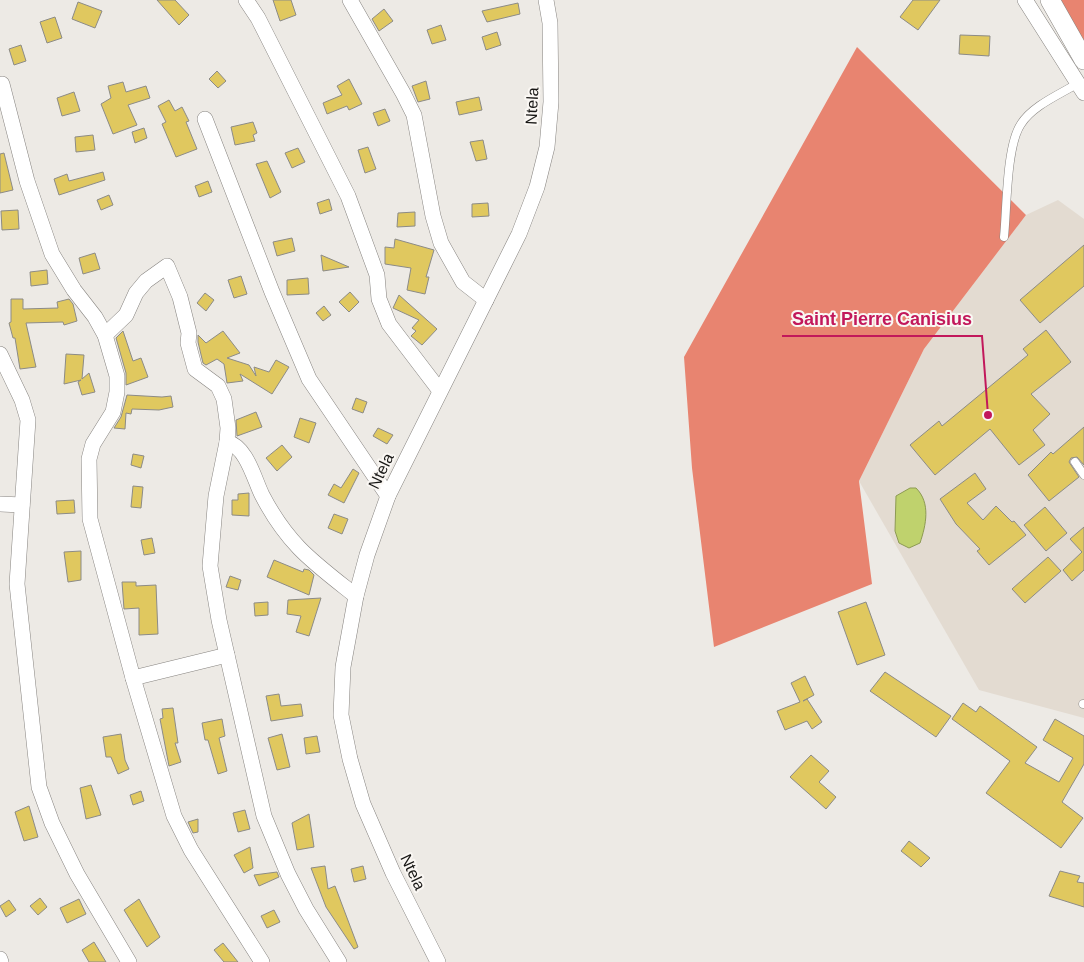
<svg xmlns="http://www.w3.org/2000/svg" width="1084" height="962" font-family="Arial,sans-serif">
<rect width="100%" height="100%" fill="#edeae5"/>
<path fill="#e3dbd1" d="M1058 200 1084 219V718L979 690 859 481 924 349 1026 215Z"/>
<g fill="#e88470">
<path d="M1058 0H1084V46Z"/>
<path d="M857 47 1026 215 924 349 859 481 872 584 714 647 692 468 684 357Z"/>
</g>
<path fill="#bfd26d" stroke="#8d9a53" d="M910 488H916C931 503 926 525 920 543L909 548 899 543 895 531 896 496Z"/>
<g fill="#e0c85f" stroke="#8c8b87">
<path d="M157 0H175L189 15 179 25Z"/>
<path d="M273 0H291L296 15 280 21Z"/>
<path d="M913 0H940L918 30 900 17Z"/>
<path d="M78 2 102 11 95 28 72 19Z"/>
<path d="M518 3 520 14 487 22 482 11Z"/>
<path d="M384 9 393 21 379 31 372 19Z"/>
<path d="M55 17 62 38 47 43 40 22Z"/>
<path d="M441 25 446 40 432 44 427 30Z"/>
<path d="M497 32 501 45 486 50 482 37Z"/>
<path d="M960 35 990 36 989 56 959 54Z"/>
<path d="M21 45 26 61 14 65 9 49Z"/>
<path d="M217 71 226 81 218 88 209 79Z"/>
<path d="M349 79 362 104 349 110 347 106 327 114 323 103 342 95 337 86Z"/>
<path d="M426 81 430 99 418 102 412 86Z"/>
<path d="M123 82 126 92 146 86 150 98 128 105 137 125 113 134 101 104 111 98 108 86Z"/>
<path d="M74 92 80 111 62 116 57 98Z"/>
<path d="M479 97 482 110 459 115 456 102Z"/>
<path d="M169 100 175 111 182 107 189 121 186 122 197 149 176 157 162 124 166 122 158 106Z"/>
<path d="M385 109 390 121 378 126 373 113Z"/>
<path d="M253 122 257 133 253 135 255 141 235 145 231 127Z"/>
<path d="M144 128 147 138 135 143 132 132Z"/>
<path d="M93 135 95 150 76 152 75 137Z"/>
<path d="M483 140 487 159 476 161 470 142Z"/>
<path d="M368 147 376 169 365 173 358 150Z"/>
<path d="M298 148 305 162 292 168 285 153Z"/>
<path d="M4 153 13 190 0 193V154Z"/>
<path d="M267 161 281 192 270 198 256 164Z"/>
<path d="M103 172 105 180 59 195 54 179 67 174 69 181Z"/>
<path d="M208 181 212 192 199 197 195 186Z"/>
<path d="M109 195 113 205 101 210 97 200Z"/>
<path d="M329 199 332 210 320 214 317 203Z"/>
<path d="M488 203 489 216 472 217V204Z"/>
<path d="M18 210 19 229 2 230 1 211Z"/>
<path d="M415 212V226L397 227 398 213Z"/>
<path d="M292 238 295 251 277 256 273 242Z"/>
<path d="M395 239 434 250 426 277H429L425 294 407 290 411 268 385 264V247L394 248Z"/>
<path d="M1084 245V286L1040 323 1020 300Z"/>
<path d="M95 253 100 269 83 274 79 258Z"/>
<path d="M321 255 349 267 323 271Z"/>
<path d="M47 270 48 284 31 286 30 272Z"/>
<path d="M241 276 247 294 234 298 228 280Z"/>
<path d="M308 278 309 294 287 295V280Z"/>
<path d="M350 292 359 302 349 312 339 302Z"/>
<path d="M205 293 214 300 206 311 197 303Z"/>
<path d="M399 295 437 329 422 345 411 336 416 331 412 328 419 320 393 308Z"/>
<path d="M11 299H23V309L58 308 57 302 69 299 73 304 77 321 64 325 63 322 26 323 36 367 20 369 15 338H13L9 323 11 322Z"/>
<path d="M324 306 331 315 323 321 316 313Z"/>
<path d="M1046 330 1071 362 1031 394 1050 414 1033 430 1045 445 1019 465 990 429 935 475 910 445 939 421 942 426 1028 355 1023 349Z"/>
<path d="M123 331 133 361 141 358 148 377 126 385V373L116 338Z"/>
<path d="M223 331 240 353 227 358 249 365 256 376 254 367 269 372 276 360 289 367 272 394 240 374 243 381 227 383 224 364 217 359 206 365 203 363 198 342V335L206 343Z"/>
<path d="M66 354 84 355 82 379 89 373 95 392 82 395 78 382 81 380 64 384Z"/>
<path d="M127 395 162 397 171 396 173 407 159 410 132 409 131 414 126 413 125 429 114 428 121 417Z"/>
<path d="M356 398 367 402 363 413 352 409Z"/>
<path d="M256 412 262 427 237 436 236 420Z"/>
<path d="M300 418 316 423 309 443 294 437Z"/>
<path d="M1084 427V465L1077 457 1071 458 1069 462 1079 477 1049 501 1028 475 1051 452 1053 454Z"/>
<path d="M378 428 393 435 387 444 373 436Z"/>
<path d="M282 445 292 457 277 471 266 458Z"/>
<path d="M133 454 144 456 141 468 131 465Z"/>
<path d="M353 469 359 473 344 503 328 495 334 484 341 488Z"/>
<path d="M975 473 986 489 967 503 983 520 996 506 1012 522 1014 521 1026 535 989 565 977 551 980 549 956 524 940 499Z"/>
<path d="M133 486 143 487 141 508 131 507Z"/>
<path d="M249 493V516L232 515V500H238V494Z"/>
<path d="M74 500 75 513 57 514 56 501Z"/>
<path d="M1045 507 1067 533 1046 551 1024 525Z"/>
<path d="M334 514 348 519 342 534 328 528Z"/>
<path d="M1084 527V570L1072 581 1063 570 1082 552 1070 539Z"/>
<path d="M152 538 155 553 144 555 141 540Z"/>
<path d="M81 551V580L68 582 64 552Z"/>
<path d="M1048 557 1061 571 1025 603 1012 589Z"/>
<path d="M274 560 303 572 304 569 309 570 314 575 309 595 267 577Z"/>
<path d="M230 576 241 580 238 590 226 587Z"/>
<path d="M122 582H136V586L156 585 158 634 139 635V608L124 609Z"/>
<path d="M321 598 309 636 296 632 301 616 287 614 288 600Z"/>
<path d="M268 602V615L255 616 254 603Z"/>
<path d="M866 602 885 655 857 665 838 612Z"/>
<path d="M885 672 951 716 936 737 870 691Z"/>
<path d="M805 676 814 695 803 701 807 699 822 722 812 729 807 721 785 730 777 711 800 702 791 683Z"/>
<path d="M279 694 281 706 301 704 303 716 271 721 266 696Z"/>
<path d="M963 703 976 712 980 706 1037 747 1025 763 1059 782 1073 758 1043 740 1055 719 1084 736V764L1062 802 1083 818 1061 848 986 793 1010 761 952 719Z"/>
<path d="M173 708 178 743H175L181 762 169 766 160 719 163 718 162 709Z"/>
<path d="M222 719 225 736 219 738 227 771 218 774 208 740H205L202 723Z"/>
<path d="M121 734 125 760 129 769 118 774 111 757H106L103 737Z"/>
<path d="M282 734 290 767 277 770 268 738Z"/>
<path d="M317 736 320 752 306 754 304 738Z"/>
<path d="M811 755 829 771 819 782 836 797 826 809 790 777Z"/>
<path d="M91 785 101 815 86 819 80 788Z"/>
<path d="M141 791 144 801 133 805 130 795Z"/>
<path d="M29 806 38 837 24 841 15 812Z"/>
<path d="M245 810 250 829 238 832 233 813Z"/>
<path d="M309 814 314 847 297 850 292 823Z"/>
<path d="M198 819V832L193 833 188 822Z"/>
<path d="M909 841 930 858 921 867 901 851Z"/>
<path d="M250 847 253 868 244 873 234 855Z"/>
<path d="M325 866 328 889 335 886 358 947 354 949 326 907 311 868Z"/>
<path d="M363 866 366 879 354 882 351 869Z"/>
<path d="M1060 871 1080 876 1077 882 1084 883V907L1049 896Z"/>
<path d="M277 872 279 877 259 886 254 875Z"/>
<path d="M40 898 47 907 38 915 30 906Z"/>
<path d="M79 899 86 914 67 923 60 908Z"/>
<path d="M139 899 160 937 147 947 124 910Z"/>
<path d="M9 900 16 910 6 917 0 906Z"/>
<path d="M274 910 280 922 267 928 261 916Z"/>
<path d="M94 942 106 962H89L82 950Z"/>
<path d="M223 943 227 948 238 962H224L214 950Z"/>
</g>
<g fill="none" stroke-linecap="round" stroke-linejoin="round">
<defs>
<g id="service">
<path d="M1004 237C1007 210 1006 146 1021 124 1033 105 1061 94 1080 82"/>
<path d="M1075 462 1084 475"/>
<path d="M1083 704H1084"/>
</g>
<g id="minor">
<path d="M246 0 258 18 348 196 377 275 379 299 389 324 440 391"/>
<path d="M350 0 403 93 414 115 433 216 441 243 463 282 486 300"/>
<path d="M1025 0 1084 93"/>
<path d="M2 84 27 181 52 254 74 290 95 317 105 335 117 376V392L113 412 93 444 89 459 90 519 133 678 174 816 191 850 262 962"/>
<path d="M205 119 272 292 309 379 388 496"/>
<path d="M105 335 126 315 136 293 146 281 167 266 180 297 189 333 188 343 195 369 218 386 224 399 228 428 227 442 216 496 210 566 219 620 264 816 288 874 306 909 339 962"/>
<path d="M0 354 22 400 28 420 17 584 39 787 52 823 77 874 129 962"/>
<path d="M227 442C247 447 254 479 262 495 288 545 313 562 356 596"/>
<path d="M0 504 22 505"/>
<path d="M133 678 227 655"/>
<path d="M0 959 1 962"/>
<path d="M438 962 393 873 363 804 350 759 341 715 343 667 356 596 367 555 388 496 519 234 537 187 547 147 551 102 550 23 546 0"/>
</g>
<path id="tertiary" d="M1050 0 1084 60"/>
</defs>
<use href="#service" stroke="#878480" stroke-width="9"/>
<use href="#minor" stroke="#878480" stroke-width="16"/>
<use href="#tertiary" stroke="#878480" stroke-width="20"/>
<use href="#service" stroke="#fff" stroke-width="8"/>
<use href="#minor" stroke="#fff" stroke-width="15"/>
<use href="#tertiary" stroke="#fff" stroke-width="19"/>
</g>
<g text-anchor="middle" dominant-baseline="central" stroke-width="4" stroke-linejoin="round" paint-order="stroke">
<g font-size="16" fill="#181715" stroke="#faf7f3">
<text transform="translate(532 106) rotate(-87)">Ntela</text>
<text transform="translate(381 471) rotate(-64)">Ntela</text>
<text transform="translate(413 872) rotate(65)">Ntela</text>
</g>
</g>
<path fill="none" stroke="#c2185b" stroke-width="2" d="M988 415L982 336H782"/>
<circle fill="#c2185b" stroke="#faf7f3" stroke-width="2" cx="988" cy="415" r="5"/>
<g font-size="18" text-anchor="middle" font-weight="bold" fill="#c2185b" stroke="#faf7f3" stroke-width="4" stroke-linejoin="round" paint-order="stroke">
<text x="882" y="325">Saint Pierre Canisius</text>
</g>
</svg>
